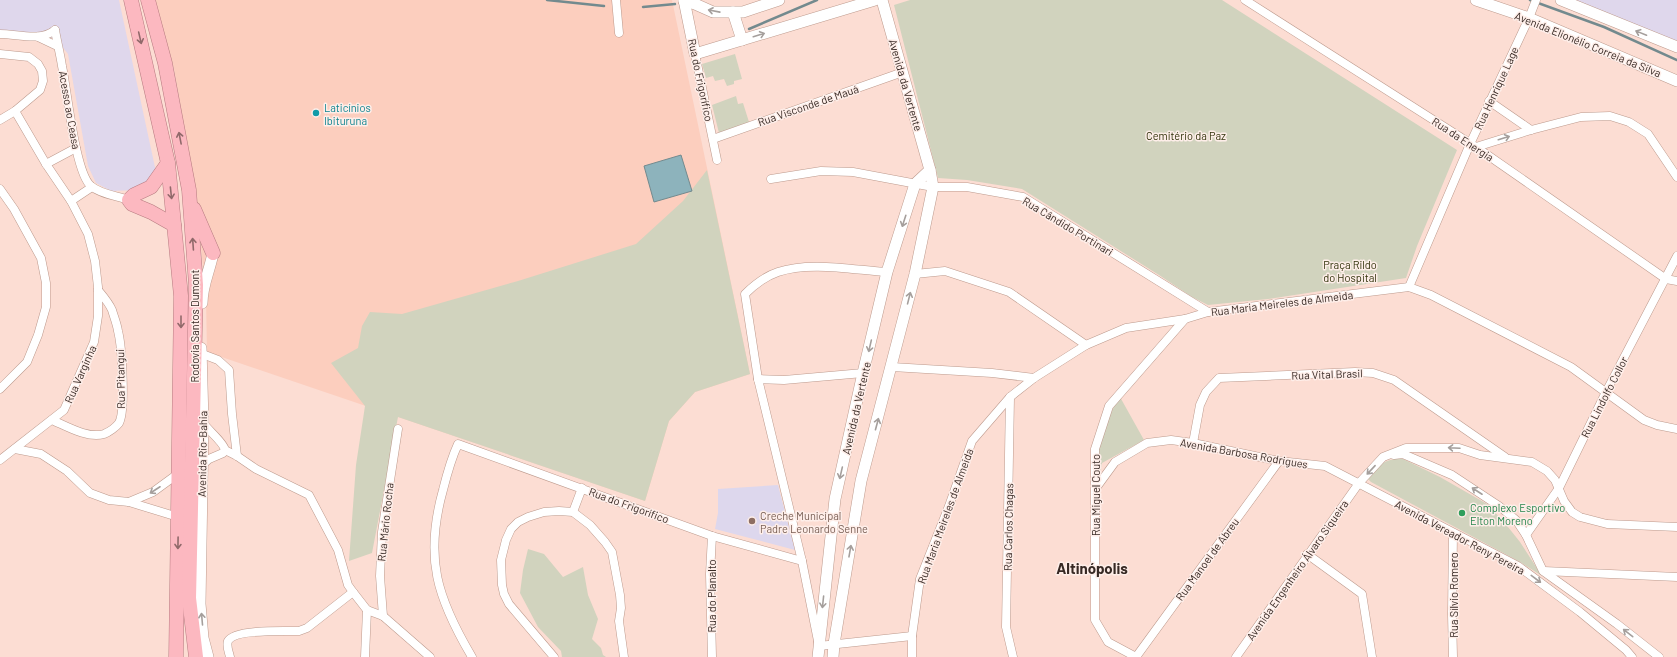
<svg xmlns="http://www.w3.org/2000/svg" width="1677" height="657" font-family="Barlow,sans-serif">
<rect width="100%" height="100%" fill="#fcddd3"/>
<g fill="#dfd7ec">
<path d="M0 0H119L156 172 138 190 111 191 96 183 88 166 68 54 57 40 41 34 0 30Z"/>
<path d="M1563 0H1677V46Z"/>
</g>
<path fill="#fccebe" d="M154 0H672L750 374 695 392 669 421 645 501 207 352 206 298 196 197 174 69Z"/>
<path fill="#ddd7ed" d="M778 485 795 550 715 529 718 513V489Z"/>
<g fill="#d1d3be">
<path d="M910 0H1222L1457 150 1417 246 1406 278 1268 299 1208 305 1192 297 1159 275 1022 189 967 180 938 178 894 5Z"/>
<path d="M735 54 742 79 734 81V84L727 86 724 79 715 81 713 76 706 78 702 64Z"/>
<path d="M736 96 738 104 743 103 749 122 719 133 712 105Z"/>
<path d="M707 170 750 374 695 392 669 421 645 501 398 417 372 553 349 561 356 465 365 406 331 363 358 348 362 326 370 312 402 314 518 281 636 244 683 201Z"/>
<path d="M1120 397 1144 440 1102 463 1100 475C1090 453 1108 415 1120 397Z"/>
<path d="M1401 458 1440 477 1487 504 1504 522 1520 542 1542 576 1520 562 1371 482 1368 479C1379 464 1384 460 1401 458Z"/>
<path d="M528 549 544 554 563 577 583 567 588 595 598 619 592 639 601 648 603 655 606 657H562L561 651 538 627 520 593 523 570Z"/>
</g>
<path fill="#8db3bc" stroke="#738a8e" d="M681 155 692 191 654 202 644 166Z"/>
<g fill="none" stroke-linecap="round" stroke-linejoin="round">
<g stroke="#738a8e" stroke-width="2.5">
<path d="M547 0 604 6"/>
<path d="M1530 0 1604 27 1677 60"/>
<path d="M643 7 675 4"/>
<path d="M749 29 817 0"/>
</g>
<defs>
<g id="minor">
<path d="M616 0 619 33"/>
<path d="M1245 0 1476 147 1666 279 1677 281"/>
<path d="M55 30C57 42 60 53 62 66 67 89 75 173 91 186 100 194 118 196 129 200"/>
<path d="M0 34C18 34 40 42 55 30"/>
<path d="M38 37 57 46"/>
<path d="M0 54 29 57 38 64 42 71 43 81 40 90 15 111 0 120"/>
<path d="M695 54 717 160"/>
<path d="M1489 101 1531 130"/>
<path d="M713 139 903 72"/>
<path d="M1476 147 1531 130 1581 117 1610 116 1629 122 1648 134 1677 177"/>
<path d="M46 164 76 148"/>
<path d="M771 179 821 171 853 172 933 187H967L1023 197 1208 312"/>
<path d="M0 189 14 209 41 258 46 283V307L38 335 27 362 0 389"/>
<path d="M71 201 92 187"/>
<path d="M887 272C854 270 809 261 778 272 766 276 754 285 745 294L758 379 802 561 819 646 912 636"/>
<path d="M915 274 945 271 1009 292 1086 345"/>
<path d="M1409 287 1470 144 1529 18 1536 0"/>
<path d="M197 352 218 360 229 370 232 414 237 456"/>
<path d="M892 367 992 373 1034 378"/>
<path d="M758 379 784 380 863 373"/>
<path d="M1010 397 1006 627 1013 657"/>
<path d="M52 420C66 426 88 439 104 434 109 432 116 427 119 423 126 410 122 347 118 331 117 324 114 317 112 310 109 303 103 296 98 290"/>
<path d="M203 423C209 431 224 443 225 450L237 456 256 469 309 495 338 550 348 585 353 592 367 610 383 616 430 657"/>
<path d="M1193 443 1200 405 1206 392 1219 378 1355 372 1373 373 1394 380 1505 457"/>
<path d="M15 449 41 454 67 471 90 493 109 500 129 502 178 517"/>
<path d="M1394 455 1403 454 1452 475 1499 506 1516 520 1526 535 1543 571 1617 624 1659 657"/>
<path d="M0 460 64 410 94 342 98 316V287L95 261 88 234 71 201 46 164 15 111"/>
<path d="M201 466 209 459 223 453 225 450"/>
<path d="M1096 488 1115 462 1147 443 1171 440 1193 443 1279 461 1325 466 1518 566 1580 612 1626 650 1632 657"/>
<path d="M129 502 153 492 179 473"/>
<path d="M573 512 582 488"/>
<path d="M1453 533 1452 614 1453 657"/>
<path d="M1526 535 1559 488 1606 392 1677 256"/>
<path d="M1307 554 1362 594 1372 657"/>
<path d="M1544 571 1677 577"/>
<path d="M383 616 380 576 382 532 398 429"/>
<path d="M230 657C229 652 226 646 228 641 234 629 285 631 299 631L307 628 353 592"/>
<path d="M365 657 367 610"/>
<path d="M472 657C437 598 424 558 443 490 447 474 451 459 458 444L712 536 802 561"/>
<path d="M554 657 509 604 504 594 502 585 501 560 506 540 511 529 518 522 528 517 544 512 559 511 573 512 590 525 605 542 612 552 620 595 621 608 619 621 624 657"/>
<path d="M712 657 710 574 712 536"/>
<path d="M912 657V636L920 579 949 506 972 441 1010 397 1034 378 1086 345 1126 328 1185 319 1208 312 1409 287 1431 295 1571 367 1644 420 1657 425 1677 429"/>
<path d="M1136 657 1108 642 1095 620V449L1109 406 1185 319"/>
<path d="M1136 657 1279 461"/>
<path d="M1236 657 1359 483 1383 457 1406 448H1459L1480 455 1532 462 1547 471 1555 480 1564 501 1572 512 1580 517 1607 524 1677 527"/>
</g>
<g id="tertiary">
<path d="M684 0 695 54 875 0"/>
<path d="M1476 0 1529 18 1677 81"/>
<path d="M1561 0 1677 47"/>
<path d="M684 1 695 4 713 12H743L779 0"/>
<path d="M733 12 742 40"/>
<path d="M202 303C202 285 210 270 213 253"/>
<path d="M201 348 203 422 200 604 203 638 208 657"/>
<path d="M818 657 835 499 863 373 887 272 915 184 930 170"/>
<path d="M833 657 834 644 861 481 915 274 933 187 930 170 882 0"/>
</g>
<g id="trunk">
<path d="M131 0 168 163 181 296 176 657"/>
<path d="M148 0 165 63 189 190 196 285 189 598 196 657"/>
<path d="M168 163 151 187 134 195 129 200 132 204 151 212 174 225"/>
<path d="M194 209 213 253"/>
</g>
</defs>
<use href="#minor" stroke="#bd9a8d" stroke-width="9"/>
<use href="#tertiary" stroke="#bd9a8d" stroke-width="12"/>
<use href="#trunk" stroke="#b77b80" stroke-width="15"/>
<use href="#minor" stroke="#fff" stroke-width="8"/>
<use href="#tertiary" stroke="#fff" stroke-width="11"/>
<use href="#trunk" stroke="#fcb8c0" stroke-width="14"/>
</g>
<defs><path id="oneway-shaft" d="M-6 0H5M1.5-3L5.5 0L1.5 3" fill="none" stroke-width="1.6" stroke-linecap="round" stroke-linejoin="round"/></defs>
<g stroke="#a59f9c">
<use href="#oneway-shaft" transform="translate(714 11) rotate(-169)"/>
<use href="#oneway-shaft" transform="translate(1641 33) rotate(-158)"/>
<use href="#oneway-shaft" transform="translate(759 35) rotate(-17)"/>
<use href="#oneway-shaft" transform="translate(1504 138) rotate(-17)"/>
<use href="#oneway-shaft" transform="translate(904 221) rotate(108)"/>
<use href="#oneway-shaft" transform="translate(909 298) rotate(-76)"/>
<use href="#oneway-shaft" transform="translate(870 346) rotate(103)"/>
<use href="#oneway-shaft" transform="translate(877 424) rotate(-75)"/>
<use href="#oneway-shaft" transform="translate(1454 448) rotate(-177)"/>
<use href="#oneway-shaft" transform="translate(1371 470) rotate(133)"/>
<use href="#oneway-shaft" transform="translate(841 473) rotate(103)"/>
<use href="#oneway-shaft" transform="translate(155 490) rotate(147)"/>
<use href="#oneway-shaft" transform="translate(1477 491) rotate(-147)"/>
<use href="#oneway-shaft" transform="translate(850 551) rotate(-80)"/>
<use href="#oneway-shaft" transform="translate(1536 579) rotate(37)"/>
<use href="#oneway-shaft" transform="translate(823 602) rotate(96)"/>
<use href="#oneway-shaft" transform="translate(202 619) rotate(-95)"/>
<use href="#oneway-shaft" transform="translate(1628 633) rotate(-142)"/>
</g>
<g stroke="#90696a">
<use href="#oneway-shaft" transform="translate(140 38) rotate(77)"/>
<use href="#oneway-shaft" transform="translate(180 138) rotate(-101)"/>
<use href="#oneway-shaft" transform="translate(171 193) rotate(84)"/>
<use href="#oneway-shaft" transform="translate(193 244) rotate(-94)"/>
<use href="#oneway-shaft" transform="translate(181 322) rotate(90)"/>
<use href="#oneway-shaft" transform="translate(178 543) rotate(91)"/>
</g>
<circle fill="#0f9aa8" stroke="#feeee9" stroke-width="1.5" cx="316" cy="113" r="4"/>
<circle fill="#2e9e5b" stroke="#feeee9" stroke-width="1.5" cx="1462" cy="513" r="4"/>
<circle fill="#8d6e63" stroke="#feeee9" stroke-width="1.5" cx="752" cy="521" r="4"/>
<g text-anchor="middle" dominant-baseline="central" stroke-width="3" stroke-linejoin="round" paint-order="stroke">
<g font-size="11" fill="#372924" stroke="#feeee9">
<text transform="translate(1588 44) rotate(22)">Avenida Elionélio Correia da Silva</text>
<text transform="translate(701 80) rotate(78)">Rua do Frigorífico</text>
<text transform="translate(906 85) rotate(74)">Avenida da Vertente</text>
<text transform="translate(1496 88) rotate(-65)">Rua Henrique Lage</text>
<text transform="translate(808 105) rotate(-19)">Rua Visconde de Mauá</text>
<text transform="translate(70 110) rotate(80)">Acesso ao Ceasa</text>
<text transform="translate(1463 139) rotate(33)">Rua da Energia</text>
<text transform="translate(1068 226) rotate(31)">Rua Cândido Portinari</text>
<text transform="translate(1282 303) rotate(-7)">Rua Maria Meireles de Almeida</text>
<text transform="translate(194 326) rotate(-90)">Rodovia Santos Dumont</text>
<text transform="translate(80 374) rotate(-66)">Rua Varginha</text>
<text transform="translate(1327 374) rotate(-2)">Rua Vital Brasil</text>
<text transform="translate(120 379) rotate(-91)">Rua Pitangui</text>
<text transform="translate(1604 397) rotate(-63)">Rua Lindolfo Collor</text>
<text transform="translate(856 408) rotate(-77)">Avenida da Vertente</text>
<text transform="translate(1244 453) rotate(10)">Avenida Barbosa Rodrigues</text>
<text transform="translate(202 454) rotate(-89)">Avenida Rio-Bahia</text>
<text transform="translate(1095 495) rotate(-90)">Rua Miguel Couto</text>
<text transform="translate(629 505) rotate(20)">Rua do Frigorífico</text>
<text transform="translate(945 516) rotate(-70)">Rua Maria Meireles de Almeida</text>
<text transform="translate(385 522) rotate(-84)">Rua Mário Rocha</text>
<text transform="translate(1008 527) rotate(-89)">Rua Carlos Chagas</text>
<text transform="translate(1460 537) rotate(28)">Avenida Vereador Reny Pereira</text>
<text transform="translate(1207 559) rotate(-54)">Rua Manoel de Abreu</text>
<text transform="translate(1297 570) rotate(-55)">Avenida Engenheiro Álvaro Siqueira</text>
<text transform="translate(1453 595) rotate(-90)">Rua Sílvio Romero</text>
<text transform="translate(711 596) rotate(-90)">Rua do Planalto</text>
</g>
<g font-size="11" fill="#0d838f" stroke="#feeee9" text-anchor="start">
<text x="324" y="107">Laticínios<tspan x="324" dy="13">Ibituruna</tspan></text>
</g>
<g font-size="11" fill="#30320a" stroke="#feeee9">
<text x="1186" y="135">Cemitério da Paz</text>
<text x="1350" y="264">Praça Rildo<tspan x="1350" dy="13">do Hospital</tspan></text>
</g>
<g font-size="11" fill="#27864d" stroke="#feeee9" text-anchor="start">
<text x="1470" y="507">Complexo Esportivo<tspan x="1470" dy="13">Elton Moreno</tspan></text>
</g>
<g font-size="11" fill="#785e54" stroke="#feeee9" text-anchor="start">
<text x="760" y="515">Creche Municipal<tspan x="760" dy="13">Padre Leonardo Senne</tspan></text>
</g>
<g font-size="15" font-weight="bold" fill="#372924" stroke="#feeee9">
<text x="1092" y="568">Altinópolis</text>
</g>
</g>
</svg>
